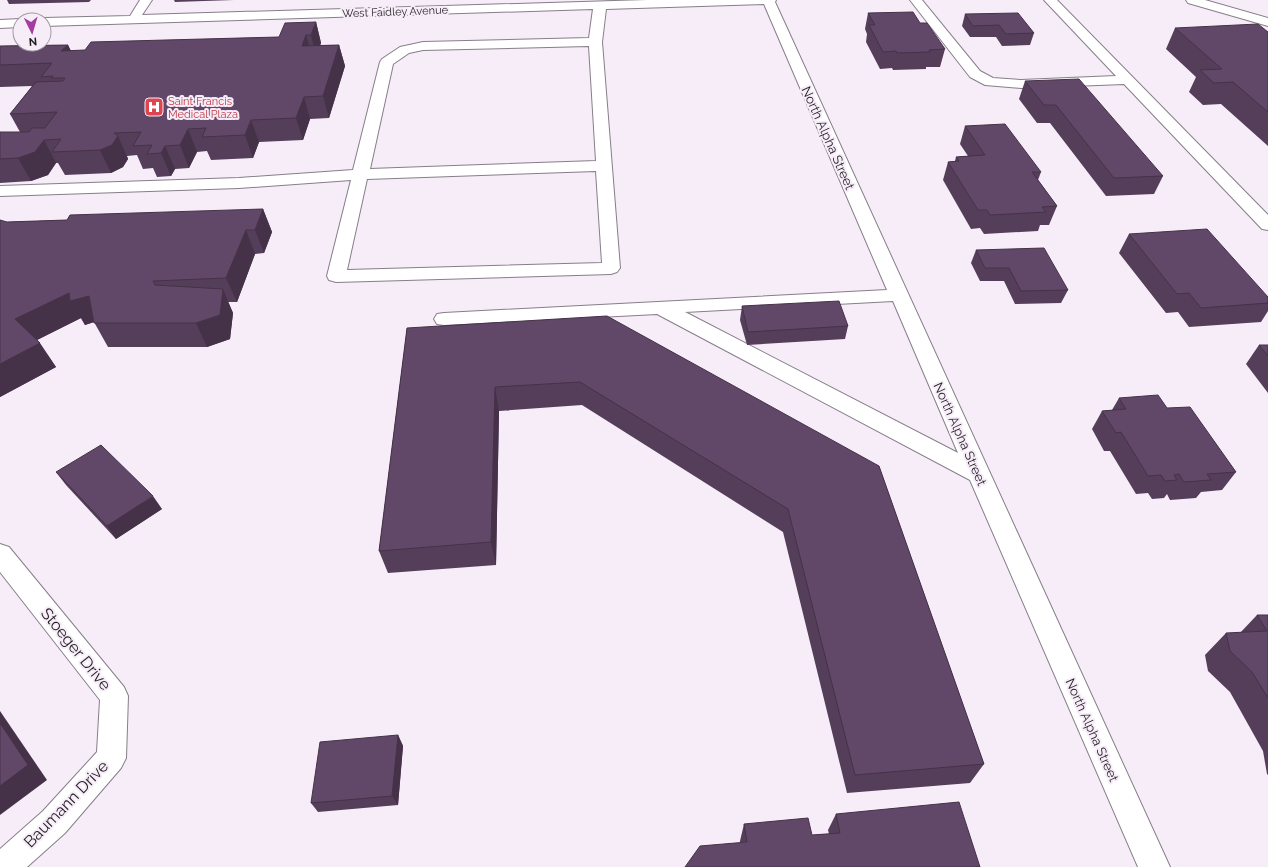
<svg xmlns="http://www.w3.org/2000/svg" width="1268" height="867" font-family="Raleway,sans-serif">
<rect width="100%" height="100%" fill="#f7edf9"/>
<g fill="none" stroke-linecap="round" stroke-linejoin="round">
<defs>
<g id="minor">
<path d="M140 0H152L142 15 647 0H776L775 2 1170 867H1138L970 480 657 314 444 325 437 324 434 319 437 314 444 313 887 290 764 4 606 9 602 42 620 268 617 272 611 274 336 282 329 280 327 276 351 180 239 188 0 196V186L239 178 353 170 380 62 382 59 400 47 423 42 589 38 593 9 44 26V20H39L44 18 130 16ZM589 46 596 161 370 169 393 64 409 53 423 50ZM596 171 602 263 347 270 367 179ZM893 301 958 453 685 312Z"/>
<path d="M910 0H922L980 71 993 78 1021 80 1116 76 1044 0H1057L1268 215V230L1262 229 1124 84 1021 88 985 85 970 77Z"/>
<path d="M1186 0H1205L1268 18V26L1188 3Z"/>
<path d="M20 19 23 20H20V27L0 28V20Z"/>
<path d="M0 544 9 547 124 687 128 696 126 758 121 768 65 833 27 867H0V849L43 811 97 752 100 700 0 572Z"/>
</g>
</defs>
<use href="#minor" stroke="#867e88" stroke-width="2"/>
<use href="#minor" fill="#fff" fill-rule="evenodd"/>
</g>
<g fill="#543e59">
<path d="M7 0H91L89 2 9 4Z"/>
<path d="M174 0H234L175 2Z"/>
<path d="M868 13 920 23 945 49 940 67H926V69L893 70 892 68 880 69 866 42 867 34 865 29Z"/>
<path d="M965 14 1034 33 1030 45 1002 46 996 37H970L962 26Z"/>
<path d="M316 22 321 43 320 45H339L345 66 329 118 310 119 303 140 259 142 253 158 211 160 207 151 197 152 189 168 175 169 171 176 157 177 153 168 143 169 137 155 127 156 128 159 123 167 111 173 65 175 58 163H56L48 175 31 181 0 183V132H20L10 114 32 86 0 87V46L68 45 71 51 85 50 279 37Z"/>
<path d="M1175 28 1268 32V146L1221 104 1203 105 1189 92 1196 77 1166 49Z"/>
<path d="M1025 81 1163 176 1154 194 1106 196 1050 123H1037L1019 99Z"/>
<path d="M965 126 1041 172 1038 180 1057 206 1049 225H1040L1038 231 984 234 980 228 971 229 943 180 948 162 955 161 956 157 968 156 960 144Z"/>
<path d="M263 209 272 232 264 253 255 254 237 302H228L233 313 230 339 207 347H108L94 322 85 325 81 318 37 340 56 367 0 397 7 222 67 220Z"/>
<path d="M1129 234 1268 297V311L1261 322 1189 327 1178 312 1166 313 1119 253Z"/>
<path d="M976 250 1068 290 1061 303 1015 304 1004 281H980L971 263Z"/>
<path d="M742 306 848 326 845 339 747 345 740 320Z"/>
<path d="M407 328 879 466 984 764 970 783 847 793 783 532 582 405 499 411 496 565 388 573 379 551Z"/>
<path d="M1259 345H1268V393L1246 364Z"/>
<path d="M1119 398 1167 408 1236 472 1222 490 1201 492 1196 498 1170 500 1167 494 1164 498 1152 499 1148 493 1136 494 1110 451H1104L1092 429 1102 411 1112 410Z"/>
<path d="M56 472 162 509 116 539 66 485Z"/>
<path d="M1257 615H1268V775L1267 774 1263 751 1230 692 1208 671 1205 655 1226 633H1240Z"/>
<path d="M398 735 403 746 398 805 318 812 311 803Z"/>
<path d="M836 814 980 867 740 842V841L744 824 812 835 829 834 828 830Z"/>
</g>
<g fill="#453249">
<path d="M316 22 321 43 316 57 311 35Z"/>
<path d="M306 35 312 57 302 46Z"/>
<path d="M68 45 78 66 61 51Z"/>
<path d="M339 45 345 66 329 118 323 96Z"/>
<path d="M304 97 310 119 303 140 296 118Z"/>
<path d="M251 120 259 142 253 158 245 135Z"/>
<path d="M188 129 197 152 189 168 180 145Z"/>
<path d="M118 136 128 159 123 167 111 173 100 150Z"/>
<path d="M44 140 56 163 48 175 31 181 18 158Z"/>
<path d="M165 146 175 169 171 176 161 153Z"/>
<path d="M263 209 272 232 264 253 255 230Z"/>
<path d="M246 230 255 254 237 302 226 278Z"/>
<path d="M223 289 233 313 230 339 207 347 196 323Z"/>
<path d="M69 293 89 296 103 319 85 325 81 318 31 343 15 319Z"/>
<path d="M40 343 56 367 0 397V364Z"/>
<path d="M495 387 499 411 496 565 491 542Z"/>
<path d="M153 496 162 509 116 539 107 526Z"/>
<path d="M0 711 47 780 0 815Z"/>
<path d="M398 735 403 746 398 805 392 796Z"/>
</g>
<g fill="#624868" stroke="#453249">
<path d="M913 12 920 23H927L945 49 929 50 930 52 897 53 896 51 883 52 869 25H875L868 13Z"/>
<path d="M1018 13 1034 33 1006 34 999 25 973 26 965 14Z"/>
<path d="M316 22 311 35H306L302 46 339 45 323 96 304 97 296 118 251 120 245 135 202 137 206 128 188 129 180 145 165 146 161 153 147 154 152 145 133 146 141 132 114 133 118 136 112 145 100 150 52 152 61 139 44 140 35 152 18 158 0 159V132H29L32 128H45L57 112 10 114 36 82 63 81 65 78H51L53 76 41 77 52 63 0 65V46L68 45 61 51 85 50 91 42 279 37 285 23Z"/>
<path d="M1258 24 1268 32V112L1233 82 1214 83 1200 70 1222 69 1175 28Z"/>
<path d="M1079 79 1163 176 1114 178 1056 105H1044L1025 81Z"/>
<path d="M1005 124 1041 172H1032L1057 206 1042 207 1046 212 990 215 987 210H978L948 162 959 161 956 157 985 155 965 126Z"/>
<path d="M263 209 255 230H246L226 278 153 281 155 285 223 289 220 315 196 323H94L89 296 70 301 69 293 15 319 40 343 0 364V220L7 222 67 220 70 215Z"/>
<path d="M1207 229 1268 297V303L1201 308 1189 293 1177 294 1129 234Z"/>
<path d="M1044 248 1068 290 1021 291 1009 268H985L976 250Z"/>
<path d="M839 301 848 326 748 332 742 306Z"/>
<path d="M607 316 879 466 984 764 855 775 788 509 580 382 495 387 491 542 379 551 407 328Z"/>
<path d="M1259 345H1268V356Z"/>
<path d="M1158 395 1167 408 1190 407 1236 472 1207 474 1211 480 1184 482 1179 474 1174 475 1177 480 1165 481 1161 475 1148 476 1121 432 1116 433 1102 411 1126 409 1119 398Z"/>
<path d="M101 445 153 496 107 526 56 472Z"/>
<path d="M1257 615H1268V698L1252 672 1230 651 1226 633 1267 631Z"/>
<path d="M0 723 28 765 0 786Z"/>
<path d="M398 735 392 796 311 803 320 742Z"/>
<path d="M959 802 980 867H685L700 846 747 842 744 824 808 818 812 835 840 833 836 814Z"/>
</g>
<defs>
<symbol id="hospital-square" viewBox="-11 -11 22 22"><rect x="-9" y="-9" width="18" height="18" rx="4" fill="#e0444e" stroke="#f7edf9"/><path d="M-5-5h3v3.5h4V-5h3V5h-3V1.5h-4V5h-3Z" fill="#fff"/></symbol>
</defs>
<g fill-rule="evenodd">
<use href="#hospital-square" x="143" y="96" width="22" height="22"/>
</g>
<g text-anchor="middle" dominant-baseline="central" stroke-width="4" stroke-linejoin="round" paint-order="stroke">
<g font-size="11" fill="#211d21" stroke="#f7edf9">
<text transform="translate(395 12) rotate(-2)">West Faidley Avenue</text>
</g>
<g font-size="11" fill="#be3a42" stroke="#f7edf9" text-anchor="start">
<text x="168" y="101">Saint Francis<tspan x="168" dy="13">Medical Plaza</tspan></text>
</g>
<g font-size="13" fill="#211d21" stroke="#f7edf9">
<text transform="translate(828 138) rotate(66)">North Alpha Street</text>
<text transform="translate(960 434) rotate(66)">North Alpha Street</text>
<text transform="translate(1092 730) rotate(66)">North Alpha Street</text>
</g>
<g font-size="16" fill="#211d21" stroke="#f7edf9">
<text transform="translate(76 649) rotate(51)">Stoeger Drive</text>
<text transform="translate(66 804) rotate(-46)">Baumann Drive</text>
</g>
</g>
<g transform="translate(32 32) rotate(175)"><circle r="19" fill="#f7edf9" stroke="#a19aa3"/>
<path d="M0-3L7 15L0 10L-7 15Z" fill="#a53da0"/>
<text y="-6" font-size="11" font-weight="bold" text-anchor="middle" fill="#211d21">N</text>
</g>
</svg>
